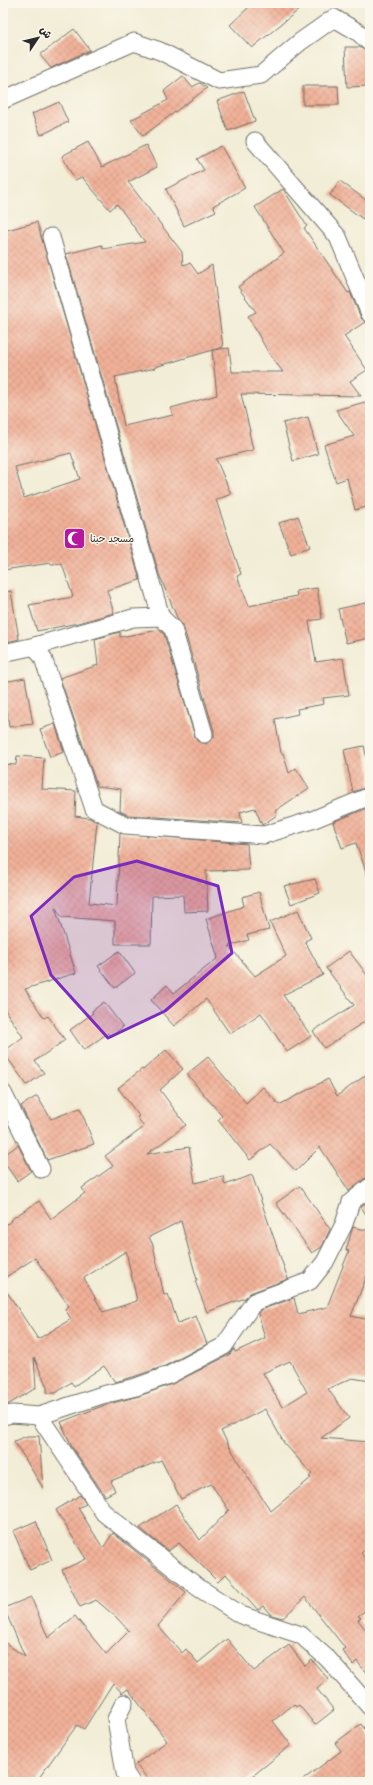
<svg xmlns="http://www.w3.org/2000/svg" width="373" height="1785" font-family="'Balsamiq Sans','Playpen Sans Arabic',sans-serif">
<defs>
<pattern id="building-cross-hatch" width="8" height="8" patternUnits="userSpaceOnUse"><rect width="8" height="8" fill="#f1b198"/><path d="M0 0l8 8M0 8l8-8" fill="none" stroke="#cf9883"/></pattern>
</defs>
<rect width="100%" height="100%" fill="#fbf7ec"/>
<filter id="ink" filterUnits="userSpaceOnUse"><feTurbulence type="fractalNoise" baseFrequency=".025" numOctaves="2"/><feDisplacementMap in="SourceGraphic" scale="8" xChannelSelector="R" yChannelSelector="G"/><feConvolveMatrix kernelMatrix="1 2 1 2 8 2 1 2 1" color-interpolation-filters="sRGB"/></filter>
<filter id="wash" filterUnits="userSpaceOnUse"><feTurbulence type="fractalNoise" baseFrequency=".012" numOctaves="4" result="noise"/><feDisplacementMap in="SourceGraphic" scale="16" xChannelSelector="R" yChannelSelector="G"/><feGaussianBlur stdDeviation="0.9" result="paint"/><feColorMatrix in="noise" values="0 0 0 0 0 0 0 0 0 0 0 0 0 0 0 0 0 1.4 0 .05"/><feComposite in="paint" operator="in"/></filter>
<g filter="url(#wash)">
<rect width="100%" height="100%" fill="#f2edd6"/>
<g id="blocks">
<g fill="url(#building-cross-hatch)" fill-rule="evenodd">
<path d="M253 3H307L252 48 230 25Z"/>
<path d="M74 29 90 50 51 68 40 55Z"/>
<path d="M345 47H359L370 53V86L347 87Z"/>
<path d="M183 76 192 87 200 83 207 88 143 136 131 120 168 100 164 91Z"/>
<path d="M303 86H338L339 105H303Z"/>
<path d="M244 91 255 121 228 131 217 101Z"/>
<path d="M59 102 68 122 41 135 32 114Z"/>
<path d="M88 142 102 167 146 145 157 167 128 182 182 252 183 265 190 263 198 274 212 265 223 347 155 367V368L115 377 124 426 173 415 171 408 217 395 212 350 229 348 232 372H283L268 352 248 316 256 312 238 287 284 253 255 207 283 189 307 226 304 228 348 293 350 292 361 318 365 322 344 336 367 370 350 381 361 396 241 394 250 431 249 432 253 450 216 459 231 494 216 500 241 574 237 576 249 606 297 596 296 591 317 588 322 619 309 621 316 662 343 658 349 695 323 698 324 704 297 709 298 714 275 719 281 753H283L289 773 296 768 309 788 275 811 277 815 262 825 255 808 240 812 242 823 128 815 120 811 121 789 97 786 60 678 98 665 95 639 120 632V637L159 630 164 634 195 737 197 741 206 744 214 737V731L183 626 178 620 159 574 66 254 102 245 103 249 145 242 117 204 110 210 82 177 75 180 62 156Z"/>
<path d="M221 146 245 188 213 206 216 211 184 226 166 189 204 170 197 159Z"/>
<path d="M340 181 370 203V210L363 219 330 195Z"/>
<path d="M37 222 140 580 107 590 114 613 78 623 37 631 29 605 73 597 62 564 51 565V563L3 570V231ZM71 453 80 479 24 498 15 467Z"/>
<path d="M365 402 370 410V506L355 510 347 478 336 482 324 445 354 436 336 410Z"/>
<path d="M308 417 318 454 293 461 283 423Z"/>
<path d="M298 516 310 547 291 554 279 523Z"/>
<path d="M11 591 19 639 3 643V592Z"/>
<path d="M370 602V638L346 643 338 609Z"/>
<path d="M25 678 33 724 9 727 7 712 3 713V682Z"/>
<path d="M55 724 64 752 50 757 40 729Z"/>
<path d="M364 746 370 772V786L353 792 344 750Z"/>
<path d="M17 756 44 758 42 789 76 791 75 816 89 818 97 822 89 903 117 906 120 833 247 844 249 870 206 871 208 911 184 912 183 895 152 896 151 944H115V921L62 917 55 907 76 973 25 989 44 1018 48 1016 65 1040 35 1061 44 1073 27 1085 3 1052 23 1037 3 1007V764L16 765Z"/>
<path d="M370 807V877H368L356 843 342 848 333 822Z"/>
<path d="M315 879 320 893 291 904 284 886Z"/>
<path d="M259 892 269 930 247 935 249 940 229 946 255 976 286 956 270 922 298 910 311 938 305 941 323 975 283 995 311 1036 287 1052 261 1013 230 1034 206 999 174 1026 151 1000 167 985 174 993 218 958 206 919 244 906 242 897Z"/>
<path d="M119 951 135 973 115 988 98 966Z"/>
<path d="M349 951 370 979V1018L324 1048 313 1031 354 1005 326 968Z"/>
<path d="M104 1002 123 1027 110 1036 108 1033 84 1050 70 1030 93 1013 92 1011Z"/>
<path d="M166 1050 183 1069 160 1090 186 1125 147 1154 189 1147 195 1183 223 1176 225 1185 252 1175 288 1279 250 1293 245 1298 207 1312 195 1281 197 1280 181 1221 149 1237 153 1245 164 1295 168 1294 178 1323 196 1316 207 1344 165 1366 133 1377 115 1382 104 1366 74 1386 71 1382 56 1393H47V1387L34 1357 36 1388 9 1404 3 1406V1286L38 1339 71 1319 65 1309 69 1306 35 1258 3 1279V1227L11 1221 10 1220 39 1201 51 1219 85 1193 82 1188 113 1166 105 1156 144 1127 137 1117 139 1116 118 1088 142 1069 143 1070ZM126 1251 137 1301 103 1312 84 1278Z"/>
<path d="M208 1057 246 1103 263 1087 279 1105 328 1079 337 1096 370 1072V1177L364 1179 349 1191 320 1147 296 1171 270 1144 250 1160 218 1120 222 1116 187 1074Z"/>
<path d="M37 1096 51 1119 80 1108 94 1144 47 1160 21 1106Z"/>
<path d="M18 1145 31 1171 17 1181 3 1161V1156Z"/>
<path d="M300 1186 330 1229 322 1247 312 1253 276 1203Z"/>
<path d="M370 1200V1220L361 1207Z"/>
<path d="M353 1227 370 1231V1268L351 1316 370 1320V1381L352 1378 328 1389 349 1418 321 1438 370 1442V1546L361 1553 370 1565V1607L358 1616 361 1618 358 1620 370 1635V1678L357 1661 353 1665 342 1650 345 1648 305 1597 283 1618 271 1615 263 1606 258 1610 226 1574 218 1582 179 1543 168 1551 140 1528 176 1504 200 1540 229 1510 211 1484 181 1499 161 1460 111 1481 115 1491 105 1496 72 1447 61 1422 105 1405 139 1396 172 1384 229 1355 234 1349 235 1352 265 1338 258 1313 260 1310 294 1298 298 1314 327 1307 349 1251 346 1250ZM290 1361 307 1392 282 1407 263 1373ZM265 1409 284 1443 312 1474 309 1477 311 1478 271 1511 243 1470 221 1431Z"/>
<path d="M27 1436H39L43 1488 14 1441Z"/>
<path d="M80 1495 86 1504 78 1508 103 1548 113 1533 186 1592 158 1626 182 1653 186 1649 198 1663 227 1639 254 1671 289 1645 305 1666 312 1660 328 1679 317 1689 334 1710 315 1725 299 1705 296 1707 294 1704 273 1721 291 1745 245 1782H150L136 1764 167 1741 128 1689 122 1693 113 1683 84 1729 77 1725 36 1782H3V1641L25 1657 4 1608 31 1597 48 1638 75 1616 106 1654 129 1631 116 1617 96 1600 80 1607 62 1570 86 1559 56 1510Z"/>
<path d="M36 1521 52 1560 30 1570 13 1531Z"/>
<path d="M361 1724 370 1736V1782H300L341 1751 335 1743Z"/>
</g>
</g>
</g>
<g filter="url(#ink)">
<use href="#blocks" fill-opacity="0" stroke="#716f67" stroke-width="1"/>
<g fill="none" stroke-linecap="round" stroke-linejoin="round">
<defs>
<g id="street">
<path d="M3 100 134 42 160 51 219 81 261 75 300 42 334 18 358 32 370 43"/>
<path d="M255 141 338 237 370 314"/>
<path d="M51 237 161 617"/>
<path d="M35 646 133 618 161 617 173 629 204 734"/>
<path d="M3 653 35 646 43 658 94 809 125 825 264 835 312 820 370 796"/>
<path d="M3 1093 41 1169"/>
<path d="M3 1416 12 1414 39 1416 104 1513 199 1588 241 1615 301 1635 328 1659 370 1707"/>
<path d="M39 1416 102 1395 136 1387 169 1375 224 1346 254 1302 310 1281 325 1262 344 1224 351 1202 370 1187"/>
<path d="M124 1703 116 1719 125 1773 131 1782"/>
</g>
</defs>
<use href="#street" stroke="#716f67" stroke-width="19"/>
<use href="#street" stroke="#fff" stroke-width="17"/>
</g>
</g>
<path fill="#7b2cbf" fill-opacity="0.2" stroke="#7b2cbf" stroke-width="3" stroke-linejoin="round" d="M137 861 218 886 232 953 165 1011 108 1038 51 975 31 916 74 877Z"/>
<defs>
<symbol id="mosque-square" viewBox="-11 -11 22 22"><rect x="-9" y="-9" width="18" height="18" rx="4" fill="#b5179e" stroke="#fbf7ec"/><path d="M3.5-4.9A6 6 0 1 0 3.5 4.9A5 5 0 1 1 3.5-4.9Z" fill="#fff"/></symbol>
</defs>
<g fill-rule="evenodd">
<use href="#mosque-square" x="62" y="526" width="25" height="25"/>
</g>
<g text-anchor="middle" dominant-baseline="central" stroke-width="3" stroke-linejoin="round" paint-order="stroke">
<g font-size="10" fill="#2b2b2b" stroke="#fbf7ec" text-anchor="start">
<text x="90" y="539">مسجد حبنا</text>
</g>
</g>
<rect width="373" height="1785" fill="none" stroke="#fbf7ec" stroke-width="16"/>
<g transform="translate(38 38) rotate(55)" stroke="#fbf7ec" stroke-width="3" paint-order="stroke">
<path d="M0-3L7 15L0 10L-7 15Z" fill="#2b2b2b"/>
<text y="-6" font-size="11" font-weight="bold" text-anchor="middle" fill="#2b2b2b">ش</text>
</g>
</svg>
